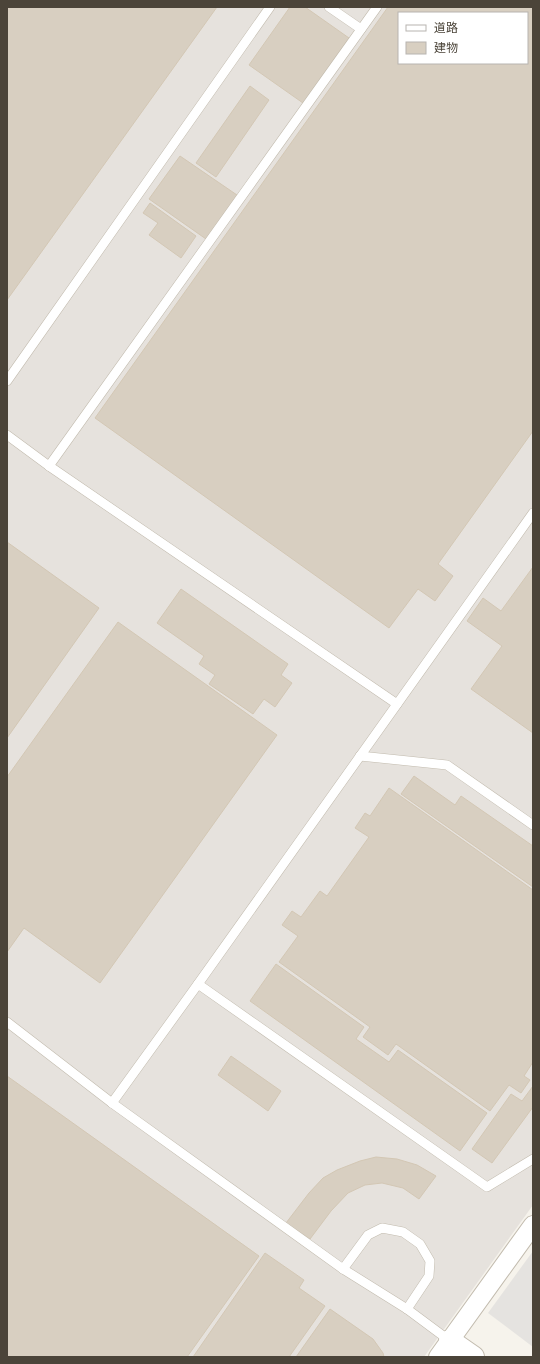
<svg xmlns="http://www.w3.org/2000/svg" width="540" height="1364" font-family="'Noto Sans','Noto Sans JP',sans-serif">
<rect width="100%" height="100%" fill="#f6f3ec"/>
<path fill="#e6e2dd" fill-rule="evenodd" d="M7 7H533V1205L424 1357H7ZM399 13H527V63H399Z"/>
<path fill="#e5e3e0" d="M533 1251V1347L488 1313Z"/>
<g fill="#d8cfc1" stroke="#d3c7b4" fill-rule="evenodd">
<path d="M7 7H217L7 300Z"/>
<path d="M290 7H305L349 38 303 103 249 65Z"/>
<path d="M388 7H533V431L438 564 453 576 435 601 418 589 389 628 95 418ZM399 13H527V63H399Z"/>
<path d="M250 86 269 100 216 177 196 163Z"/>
<path d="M180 156 237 195 206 239 149 199Z"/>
<path d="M150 203 196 236 181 258 149 235 158 223 143 213Z"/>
<path d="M7 542 99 608 7 738Z"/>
<path d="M533 567V733L471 689 502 646 467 621 483 598 501 611Z"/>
<path d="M181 589 288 664 281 675 292 683 275 707 264 699 253 714 209 684 215 675 199 664 204 656 157 623Z"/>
<path d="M118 622 277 735 100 983 24 928 7 952V777Z"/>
<path d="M414 776 455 805 461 796 533 846V887L401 794Z"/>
<path d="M389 788 533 890V1062L524 1076 530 1080 521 1093 509 1085 490 1111 396 1044 388 1055 363 1037 370 1027 279 962 298 936 282 925 292 911 301 917 320 891 327 896 369 837 355 828 365 813 370 816Z"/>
<path d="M276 964 364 1027 356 1039 389 1062 398 1050 487 1113 460 1151 250 1001Z"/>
<path d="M231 1056 281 1091 268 1111 218 1075Z"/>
<path d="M7 1076 259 1256 187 1357H9L7 1355Z"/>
<path d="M533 1086V1107L492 1163 472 1149 511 1094 522 1101Z"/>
<path d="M376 1157 397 1159 417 1165 436 1176 419 1199 403 1188 382 1183 365 1185 348 1193 331 1211 310 1239 286 1223 309 1193 323 1178 337 1170 360 1161Z"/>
<path d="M265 1253 304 1280 299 1288 325 1306 289 1357H193Z"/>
<path d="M330 1309 373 1339 383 1353 384 1357H296Z"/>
</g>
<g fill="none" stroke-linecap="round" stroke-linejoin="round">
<defs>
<g id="service">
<path d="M329 7 361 29"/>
<path d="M7 381 270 7"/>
<path d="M7 435 49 466 397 704"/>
<path d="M49 466 377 7"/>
<path d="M360 756 447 765 533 825"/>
<path d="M198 984 487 1187 533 1159"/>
<path d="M7 1022 112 1103 343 1269 407 1309 450 1341 453 1357"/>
<path d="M112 1103 198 984 533 513"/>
<path d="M343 1269 368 1235 382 1228 403 1232 420 1244 430 1261 429 1276 407 1309"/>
</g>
<path id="minor" d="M438 1357 533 1225"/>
<path id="tertiary" d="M450 1341 473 1357"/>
</defs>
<use href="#service" stroke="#c2bbae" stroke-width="10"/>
<use href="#minor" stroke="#c2bbae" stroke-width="20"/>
<use href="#tertiary" stroke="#c2bbae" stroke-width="24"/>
<use href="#service" stroke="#fff" stroke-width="9"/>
<use href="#minor" stroke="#fff" stroke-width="18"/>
<use href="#tertiary" stroke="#fff" stroke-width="22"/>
</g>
<rect width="540" height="1364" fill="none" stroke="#4b4439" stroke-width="16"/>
<rect x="398" y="12" width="130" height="52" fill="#ffffff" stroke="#b7b4b0"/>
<rect x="406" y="25" width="20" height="6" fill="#ffffff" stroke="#b7b4b0"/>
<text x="434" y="32" font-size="12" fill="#4b4439">道路</text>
<rect x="406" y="42" width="20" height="12" fill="#d8cfc1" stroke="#b7b4b0"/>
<text x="434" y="52" font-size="12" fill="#4b4439">建物</text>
</svg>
